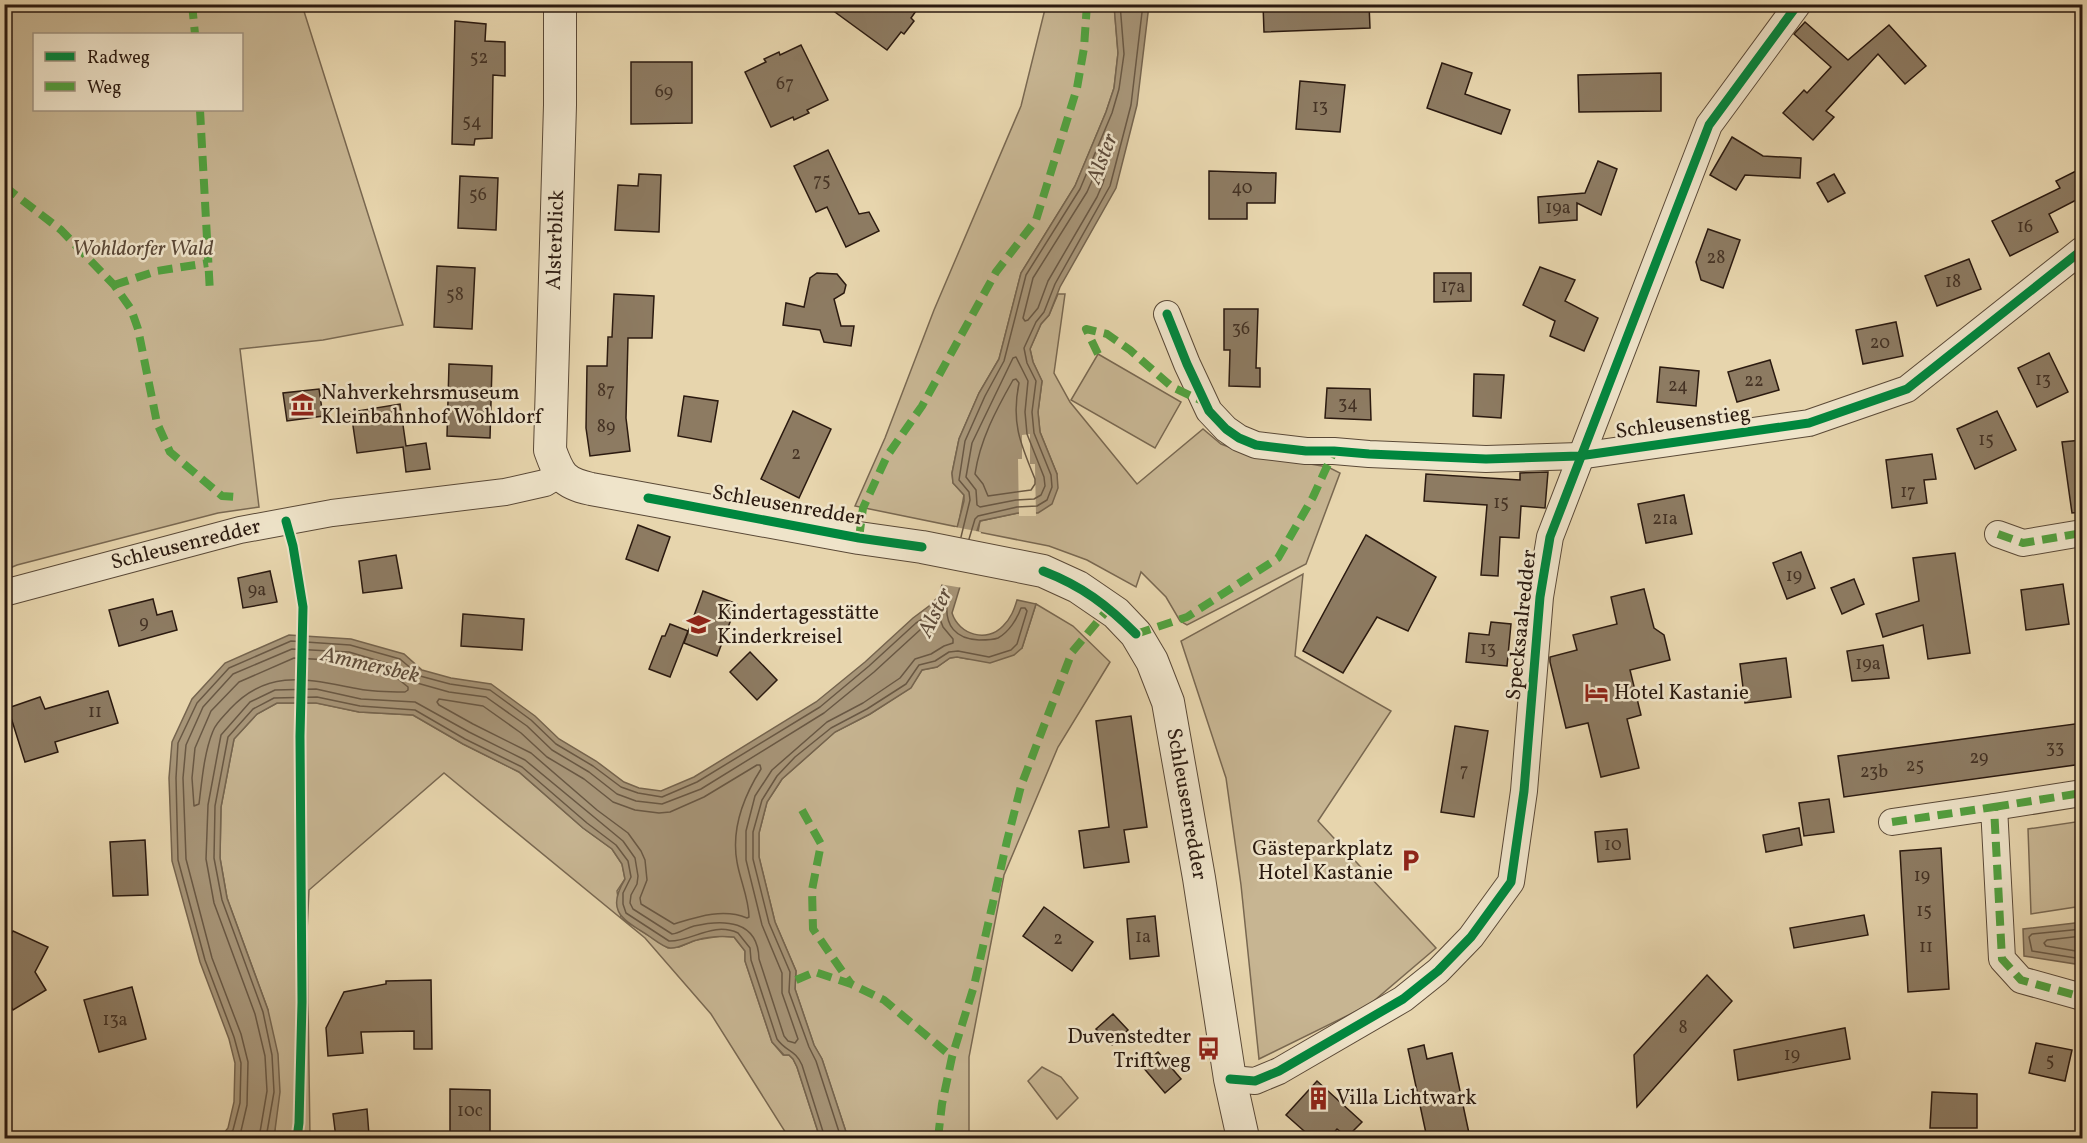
<svg xmlns="http://www.w3.org/2000/svg" width="2087" height="1143" font-family="Vollkorn,serif">
<rect width="100%" height="100%" fill="#e7d5ad"/>
<filter id="stains"><feTurbulence type="fractalNoise" baseFrequency=".00333" numOctaves="4"/><feColorMatrix values="0 0 0 0 .2 0 0 0 0 .09 0 0 0 0 .02 0 0 0 .5 -.17"/></filter>
<radialGradient id="worn" r=".72"><stop offset=".6" stop-color="#630" stop-opacity="0"/><stop offset="1" stop-color="#630" stop-opacity=".3"/></radialGradient>
<g fill="#c7b592" stroke="#796851" stroke-width="1.5" fill-rule="evenodd">
<path d="M5 4 302 5 403 325 323 340 240 349 259 507 218 513 17 565 5 570ZM242 34V110H34V34Z"/>
<path d="M1046 5H1114L1118 53 1114 88 1106 112 1075 186 1021 273 999 359 979 393 959 439 952 473 953 483 964 495 958 527 855 506 885 438 934 310 1021 106Z"/>
<path d="M1058 294H1065L1054 373 1070 402 1137 484 1203 429 1221 444 1245 453 1328 467 1340 473 1306 564 1187 625 1180 621 1166 597 1141 572 1136 587 1087 560 1049 546 978 532 980 521 1018 513 1038 512 1057 474 1040 432 1038 412 1042 381 1033 362 1030 349 1041 324 1049 315Z"/>
<path d="M1098 354 1181 402 1155 448 1071 400Z"/>
<path d="M1303 574 1295 656 1391 711 1318 821 1436 948 1369 1005 1259 1059 1241 885 1226 778 1181 641Z"/>
<path d="M1036 604 1073 626 1110 662 1058 747 1004 875 969 1057V1138H848L822 1059 814 1045 795 989 796 971 775 922 759 857V833L767 802 782 779 835 732 870 714 910 688 922 670 937 667 950 658 957 657 968 659 1022 648Z"/>
<path d="M277 703H317L359 712 413 715 463 744 519 772 583 828 612 849 622 864 625 879 617 891 621 918 668 948 679 947 696 940 721 936 734 937 745 951V961L772 1042 783 1055H789L793 1059 797 1067 820 1138H789L711 1014 645 938 444 773 309 890 307 931 310 1138H271L275 1130 268 1010 227 898 220 858 221 807 234 739 257 714Z"/>
<path d="M2082 821V906L2031 914 2028 829Z"/>
<path d="M1042 1067 1061 1077 1078 1098 1057 1119 1028 1081Z"/>
</g>
<g fill="#a79578" stroke="#75644e" stroke-width="1.5">
<path d="M1114 5H1149L1137 105 1116 188 1060 287 1049 315 1041 324 1030 349 1033 362 1042 381 1038 412 1040 432 1057 474 1058 488 1052 504 1038 513H1018L980 521 952 613C959 635 987 643 1003 626 1011 618 1014 610 1017 600L1036 604 1022 648 1014 655 990 663 957 657 950 658 937 667 922 670 911 688 870 714 835 732 782 779 767 802 759 833V857L775 922 796 971 795 989 814 1045 822 1059 848 1138H820L797 1067 793 1059 789 1055H784L772 1042 745 961V951L734 937C722 936 709 936 697 940 688 942 679 949 670 948 663 947 655 940 649 936 623 919 605 912 625 879L622 864 612 849 583 828 519 772 463 744 413 715 359 712 316 703H277L257 714 234 739 221 807 220 858 227 898 268 1010 278 1054 280 1092 275 1130 271 1138H220L228 1128 234 1102 235 1063 229 1039 200 962 172 861 169 778 172 742 192 699 225 663 289 635 351 639 404 654 422 670 451 678 491 684 535 716 559 739 596 761 624 782 639 788 661 791 694 777 816 702 865 662 913 618 929 606 939 596 964 501V495L953 483 952 473 959 439 979 393 999 359 1021 273 1075 186 1106 112 1114 88 1118 53Z"/>
<path d="M2075 923H2082V965L2024 956 2023 929Z"/>
</g>
<g fill="#e7d5ad">
<path d="M1030 434V464H1035L1036 516H1019L1018 459H1022V435Z"/>
<path d="M955 527 981 532 963 588 939 584Z"/>
</g>
<g fill="none" stroke-linecap="round" stroke-linejoin="round">
<g stroke="#695844" stroke-width="1.5">
<path d="M1109 142H1112L1113 145 1103 183 1097 197 1048 281 1038 308 1028 320 1025 321 1023 318 1033 278 1087 192Z"/>
<path d="M1016 357 1028 381 1025 412 1027 434 1044 477 1045 486 1041 495 1034 499 1016 500 980 507 977 505 976 490 966 477 972 443 1013 358Z"/>
<path d="M1016 379 1019 383C1011 422 1020 443 1035 479V484L1031 490 988 496 983 484 975 474C980 440 996 410 1013 380Z"/>
<path d="M961 537 970 500 969 492 959 480 965 441 985 396 1004 361 1026 275 1080 189 1112 113 1119 89 1124 54 1120 4"/>
<path d="M969 539 975 519 978 516 1017 507 1037 506 1047 500 1052 487 1051 475 1034 433 1032 412 1036 381 1027 363 1024 348 1036 322 1044 312 1055 284 1110 186 1131 105 1143 4"/>
<path d="M294 658 348 661 392 674 408 687V690L405 692C390 692 374 692 359 689 310 680 269 667 230 709 224 716 216 723 213 731 204 753 202 780 199 804L194 806 192 778 195 748 211 711 239 682Z"/>
<path d="M439 699 483 706 521 733 547 757 584 779 613 802 635 810 659 813 670 812 704 797 757 765H760L761 769C744 796 731 829 737 862 740 880 749 899 749 917L747 918C723 908 697 917 674 924L641 904 640 898 647 880 645 860 641 851 628 833 597 810 531 753 473 724 439 705 437 702Z"/>
<path d="M2082 929 2032 934 2029 937 2032 951 2082 959"/>
<path d="M2082 936 2047 940 2044 943 2046 946 2082 952"/>
<path d="M227 1138 233 1130 240 1103 241 1063 234 1037 205 960 178 860 176 778 178 743 197 703 229 668 291 641 350 645 400 659 420 676 450 684 490 690 531 720 556 744 593 766 621 787 638 793 662 797 697 782 820 707 869 666 916 623 924 618 943 601 947 603C945 625 955 639 979 640 985 640 993 640 998 638 1009 632 1017 619 1021 608H1025L1027 611 1017 644 1011 650 989 657 958 651 949 652 935 661 919 665 906 684 867 709 831 728 795 757 777 776 762 800 753 832V859L769 923 790 972 789 992 809 1047 816 1061 841 1138"/>
<path d="M237 1138 241 1131 247 1105 248 1062 241 1034 212 958 186 859 183 778 186 745 203 707 233 674 292 649 349 652 396 666 417 683 449 692 486 697 527 726 552 750 589 772 617 794 636 801 662 804 701 789 824 713 874 672 921 629 936 618 940 619 943 627 953 639V643L944 646 931 654 915 659 900 678 863 703 827 722 772 770 755 796 746 831V860L762 925 782 973V993L798 1039 795 1043 788 1041 784 1036 759 959C758 920 724 919 694 926 686 928 680 933 672 934L633 909 630 903 631 895 637 884 638 876 635 858 623 841 525 760 469 732 415 702 361 699 316 689 275 690 250 702 221 735 208 805 206 859 214 903 255 1014 265 1056 267 1091 259 1138"/>
<path d="M266 1138 274 1092 272 1055 263 1012 222 900 214 858 215 806 228 737 253 709 274 698 317 697 360 706 415 710 465 739 522 767 587 823 616 845 628 861 631 877 623 893V904L626 913 669 941C691 942 713 921 738 933L750 948 751 960 777 1039C786 1052 795 1049 802 1065L825 1138"/>
</g>
</g>
<g fill="#8d7b62" stroke="#2b1a10" stroke-width="1.5">
<path d="M824 4H921L911 18 914 21 904 34 901 32 887 50Z"/>
<path d="M1263 4H1369L1370 28 1264 32Z"/>
<path d="M455 21 486 24 485 41 505 42V76L493 75 492 138 475 139 474 145 452 144Z"/>
<path d="M1805 22 1848 60 1889 25 1926 66 1905 84 1878 54 1826 111 1834 117 1813 140 1783 113 1804 90 1807 93 1831 67 1794 34Z"/>
<path d="M801 45 828 100 807 110 809 113 794 120 793 117 771 127 745 72 766 62 764 59 779 52 780 55Z"/>
<path d="M631 62H692V123L631 124Z"/>
<path d="M1442 63 1472 73 1465 94 1510 110 1501 134 1427 108Z"/>
<path d="M1661 73V111L1579 112 1578 75Z"/>
<path d="M1300 81 1345 85 1340 132 1296 129Z"/>
<path d="M1732 137 1763 156 1801 158 1800 178 1745 175 1736 190 1710 175Z"/>
<path d="M828 150 859 214 869 212 879 231 846 247 827 207 816 212 794 166Z"/>
<path d="M1598 161 1617 169 1601 215 1577 203V220L1539 223 1538 197 1585 193Z"/>
<path d="M2082 168V197L2049 214 2058 232 2010 256 1992 221 2060 188 2056 181Z"/>
<path d="M1209 171 1276 173 1275 203H1247V219H1209Z"/>
<path d="M639 174 661 175 659 232 615 230 618 185 638 186Z"/>
<path d="M1834 174 1845 193 1828 202 1817 183Z"/>
<path d="M460 176 498 178 496 230 458 228Z"/>
<path d="M1708 229 1740 240 1723 288 1701 280 1696 262Z"/>
<path d="M1969 259 1981 289 1937 306 1925 276Z"/>
<path d="M437 266 475 268 472 329 434 327Z"/>
<path d="M1540 267 1575 280 1565 301 1598 318 1584 351 1550 336 1555 321 1523 305Z"/>
<path d="M817 273 837 274 846 285 844 293 834 299 841 326H854L851 346 824 342 820 330 783 325 786 303 804 307 810 278Z"/>
<path d="M1434 273H1471V301L1434 302Z"/>
<path d="M614 294 654 296 652 338H628L626 418 630 451 590 456 586 428 587 366H607L608 337H612Z"/>
<path d="M1224 309H1258L1256 368H1260V387L1229 386 1230 350H1224Z"/>
<path d="M1896 322 1903 356 1863 364 1856 330Z"/>
<path d="M2049 353 2068 392 2037 407 2018 368Z"/>
<path d="M1770 360 1779 390 1737 402 1728 372Z"/>
<path d="M449 364 492 366 490 438 447 436Z"/>
<path d="M1660 367 1699 371 1696 406 1657 402Z"/>
<path d="M1474 374 1504 375 1501 418 1473 416Z"/>
<path d="M1327 388 1370 389 1371 420 1325 418Z"/>
<path d="M319 389 323 416 287 421 283 393Z"/>
<path d="M684 396 718 401 711 442 678 436Z"/>
<path d="M400 404 406 446 426 443 430 469 406 472 403 447 357 453 351 412Z"/>
<path d="M793 411 831 429 799 498 761 479Z"/>
<path d="M1997 411 2016 450 1975 469 1957 429Z"/>
<path d="M2082 440V512L2072 513 2062 442Z"/>
<path d="M1932 454 1936 479 1924 480 1927 503 1892 508 1886 460Z"/>
<path d="M1548 472 1545 508 1521 506 1519 538 1500 537 1498 576 1481 575 1487 505 1424 501 1426 474 1520 480V473Z"/>
<path d="M1684 495 1692 534 1646 543 1638 504Z"/>
<path d="M638 525 670 537 658 571 626 559Z"/>
<path d="M1366 535 1436 577 1408 631 1377 617 1343 673 1303 651Z"/>
<path d="M1801 552 1815 588 1787 599 1773 563Z"/>
<path d="M1955 553 1970 653 1928 659 1923 625 1883 637 1876 614 1919 601 1913 558Z"/>
<path d="M396 555 402 588 363 593 359 561Z"/>
<path d="M270 571 277 602 243 608 238 578Z"/>
<path d="M1854 579 1864 604 1842 614 1831 588Z"/>
<path d="M2063 584 2069 624 2026 630 2021 590Z"/>
<path d="M1644 589 1654 628 1664 635 1670 660 1630 670 1641 715 1627 719 1639 768 1601 777 1588 723 1566 728 1550 662V657L1577 650 1573 635 1617 624 1611 597Z"/>
<path d="M703 591 737 604 717 656 684 643Z"/>
<path d="M153 599 157 615 172 611 177 630 119 646 109 610Z"/>
<path d="M463 614 524 619 522 650 461 646Z"/>
<path d="M1491 622 1511 624 1507 666 1466 662 1469 633 1489 635Z"/>
<path d="M670 624 688 631 670 677 649 669 662 636H665Z"/>
<path d="M1883 645 1889 678 1852 681 1847 651Z"/>
<path d="M750 652 777 680 757 700 730 672Z"/>
<path d="M1786 658 1791 697 1745 703 1740 664Z"/>
<path d="M108 691 118 723 55 742 58 752 25 762 8 708 40 697 45 709Z"/>
<path d="M1131 716 1147 827 1124 830 1129 862 1084 868 1079 831 1109 827 1096 721Z"/>
<path d="M2082 723V764L1844 797 1838 756Z"/>
<path d="M1455 726 1488 731 1474 817 1441 812Z"/>
<path d="M1829 799 1834 832 1804 836 1799 803Z"/>
<path d="M1799 828 1802 845 1766 852 1763 835Z"/>
<path d="M1627 829 1630 859 1598 862 1595 832Z"/>
<path d="M145 840 148 895 113 896 110 842Z"/>
<path d="M1941 848 1949 989 1908 992 1900 851Z"/>
<path d="M1044 907 1093 942 1072 971 1023 936Z"/>
<path d="M1864 915 1868 935 1794 948 1790 928Z"/>
<path d="M1155 916 1159 956 1130 959 1127 919Z"/>
<path d="M13 931 48 947 35 972 46 990 13 1010 4 993V947Z"/>
<path d="M1707 975 1732 1001 1637 1107 1634 1055Z"/>
<path d="M431 980 432 1049H414V1031L361 1032 363 1053 328 1056 326 1028 344 992 386 984V981Z"/>
<path d="M132 987 146 1039 99 1052 84 1000Z"/>
<path d="M1113 1014 1128 1030 1112 1045 1096 1029Z"/>
<path d="M1845 1028 1850 1059 1738 1080 1734 1050Z"/>
<path d="M2036 1043 2072 1050 2065 1081 2029 1073Z"/>
<path d="M1424 1045 1427 1059 1452 1053 1470 1138H1427L1408 1049Z"/>
<path d="M1158 1052 1181 1079 1165 1093 1142 1066Z"/>
<path d="M1317 1081 1362 1122 1347 1137 1337 1129 1329 1138H1312L1286 1115Z"/>
<path d="M450 1089 490 1090V1134L450 1133Z"/>
<path d="M1932 1092 1977 1094V1128H1930Z"/>
<path d="M367 1109 369 1135 336 1138 333 1114Z"/>
</g>
<g fill="none" stroke-linecap="round" stroke-linejoin="round">
<defs>
<g id="minor">
<path d="M1167 314 1187 364 1209 411 1226 429 1239 438 1256 445 1306 451H1334L1369 454 1486 459 1579 456 1809 423 1907 389 2082 250"/>
<path d="M1998 534 2023 543 2082 533"/>
<path d="M4 593 240 530 332 513 505 492 545 483 560 474"/>
<path d="M1994 807 2082 793"/>
<path d="M1892 822 1994 807 2002 959 2021 980 2082 997"/>
<path d="M1230 1079 1255 1081 1279 1071 1403 999 1438 971 1471 937 1511 882 1524 791 1540 597 1550 537 1709 125 1798 4"/>
</g>
<path id="tertiary" d="M560 4V105L550 450C559 475 563 483 591 489L859 538 922 547 1043 571 1078 587 1116 613 1136 634 1152 661 1168 702 1199 878 1230 1079 1243 1138"/>
</defs>
<use href="#minor" stroke="#5a4937" stroke-width="28"/>
<use href="#tertiary" stroke="#5a4937" stroke-width="34"/>
<use href="#minor" stroke="#efe4ca" stroke-width="26"/>
<use href="#tertiary" stroke="#efe4ca" stroke-width="32"/>
<g stroke="#51a13f" stroke-width="8" stroke-dasharray="15 8" stroke-linecap="butt">
<path d="M192 4 195 34"/>
<path d="M200 110 210 293"/>
<path d="M4 186 61 230 114 285 131 309 138 329 157 423 170 452 222 496 235 497"/>
<path d="M114 285 157 271 208 263"/>
<path d="M1098 354 1086 329 1107 334 1130 350 1172 387 1202 401"/>
<path d="M1998 534 2023 543 2082 533"/>
<path d="M859 538 863 508 887 456 922 406 996 272 1036 220 1077 88 1084 48 1087 4"/>
<path d="M1136 634 1187 617 1278 558 1313 497 1334 451"/>
<path d="M1994 807 2082 793"/>
<path d="M802 810 821 844 812 890 813 929 851 984"/>
<path d="M1892 822 1994 807 2002 959 2021 980 2082 997"/>
<path d="M796 980 815 972 851 984 884 1000 952 1057"/>
<path d="M938 1138 942 1104 952 1057 974 986 1007 841 1021 786 1072 652 1109 608"/>
</g>
<defs>
<g id="cycleway">
<path d="M1167 314 1187 364 1209 411 1226 429 1239 438 1256 445 1306 451H1334L1369 454 1486 459 1579 456 1809 423 1907 389 2082 250"/>
<path d="M648 498 859 538 922 547"/>
<path d="M286 521 293 546 303 607 300 736 302 1002 299 1123 297 1138"/>
<path d="M1043 571C1082 586 1107 605 1136 634"/>
<path d="M1230 1079 1255 1081 1279 1071 1403 999 1438 971 1471 937 1511 882 1524 791 1540 597 1550 537 1709 125 1798 4"/>
</g>
</defs>
<use href="#cycleway" stroke="#efe4ca" stroke-width="13"/>
<use href="#cycleway" stroke="#00873e" stroke-width="9"/>
</g>
<defs>
<symbol id="museum-bare" viewBox="-9 -9 18 18"><path d="M0-6L6-3V-2H-6V-3ZM-5-1h2V3h-2ZM-1-1h2V3h-2ZM3-1h2V3H3ZM-6 4H6V6H-6Z" fill="#8f2418" stroke="#efe4ca" stroke-width="2.5" paint-order="stroke"/></symbol>
<symbol id="school-bare" viewBox="-9 -9 18 18"><path d="M0-5L7-2L0 1L-7-2ZM-4 1L0 2.5L4 1V4Q0 6-4 4Z" fill="#8f2418" stroke="#efe4ca" stroke-width="2.5" paint-order="stroke"/></symbol>
<symbol id="hotel-bare" viewBox="-9 -9 18 18"><path d="M-6-4.5h1.5V1H6V5H4.5V3h-9V5H-6ZM-4 0a1.8 1.8 0 1 1 3.6 0ZM.5 0V-2.5h3Q6-2.5 6 0Z" fill="#8f2418" stroke="#efe4ca" stroke-width="2.5" paint-order="stroke"/></symbol>
<symbol id="parking-bare" viewBox="-9 -9 18 18"><path d="M-3.5-5.5H1a3.5 3.5 0 0 1 0 7H-1V5.5H-3.5ZM-1-3.4V-.6H.8a1.4 1.4 0 0 0 0-2.8Z" fill="#8f2418" stroke="#efe4ca" stroke-width="2.5" paint-order="stroke"/></symbol>
<symbol id="bus-bare" viewBox="-9 -9 18 18"><path d="M-5-6H5V4H4V6H2V4H-2V6H-4V4H-5ZM-3.5-4V0h7V-4ZM-3.5 1.2v1.5H-2V1.2ZM2 1.2v1.5H3.5V1.2Z" fill="#8f2418" stroke="#efe4ca" stroke-width="2.5" paint-order="stroke"/></symbol>
<symbol id="building-bare" viewBox="-9 -9 18 18"><path d="M-4-6H4V6H1V3H-1V6H-4ZM-2.5-4.3h1.7v1.8h-1.7ZM.8-4.3h1.7v1.8H.8ZM-2.5-1h1.7V.8h-1.7ZM.8-1h1.7V.8H.8Z" fill="#8f2418" stroke="#efe4ca" stroke-width="2.5" paint-order="stroke"/></symbol>
</defs>
<g fill-rule="evenodd">
<use href="#museum-bare" x="286" y="388" width="33" height="33"/>
<use href="#school-bare" x="682" y="608" width="33" height="33"/>
<use href="#hotel-bare" x="1580" y="676" width="33" height="33"/>
<use href="#parking-bare" x="1394" y="844" width="33" height="33"/>
<use href="#bus-bare" x="1192" y="1032" width="33" height="33"/>
<use href="#building-bare" x="1302" y="1082" width="33" height="33"/>
</g>
<g text-anchor="middle" dominant-baseline="central" stroke-width="5" stroke-linejoin="round" paint-order="stroke">
<g font-size="18" fill="#443224">
<text x="479" y="58">52</text>
<text x="785" y="84">67</text>
<text x="664" y="92">69</text>
<text x="1320" y="107">13</text>
<text x="472" y="122">54</text>
<text x="822" y="181">75</text>
<text x="1242" y="188">40</text>
<text x="478" y="195">56</text>
<text x="1558" y="208">19a</text>
<text x="2025" y="227">16</text>
<text x="1716" y="258">28</text>
<text x="1953" y="282">18</text>
<text x="1453" y="287">17a</text>
<text x="455" y="295">58</text>
<text x="1241" y="329">36</text>
<text x="1880" y="343">20</text>
<text x="2043" y="380">13</text>
<text x="1754" y="381">22</text>
<text x="1678" y="386">24</text>
<text x="606" y="391">87</text>
<text x="1348" y="404">34</text>
<text x="606" y="427">89</text>
<text x="1986" y="440">15</text>
<text x="796" y="454">2</text>
<text x="1908" y="492">17</text>
<text x="1501" y="503">15</text>
<text x="1665" y="519">21a</text>
<text x="1794" y="576">19</text>
<text x="257" y="590">9a</text>
<text x="144" y="623">9</text>
<text x="1488" y="649">13</text>
<text x="1868" y="664">19a</text>
<text x="95" y="712">11</text>
<text x="2055" y="748">33</text>
<text x="1979" y="758">29</text>
<text x="1915" y="766">25</text>
<text x="1464" y="771">7</text>
<text x="1874" y="772">23b</text>
<text x="1613" y="845">10</text>
<text x="1922" y="876">19</text>
<text x="1924" y="911">15</text>
<text x="1143" y="937">1a</text>
<text x="1058" y="939">2</text>
<text x="1926" y="947">11</text>
<text x="115" y="1020">13a</text>
<text x="1683" y="1028">8</text>
<text x="1792" y="1055">19</text>
<text x="2050" y="1061">5</text>
<text x="470" y="1111">10c</text>
</g>
<g font-size="21" fill="#2b1a10" stroke="#efe4ca">
<text transform="translate(556 240) rotate(-88)">Alsterblick</text>
<text transform="translate(1683 423) rotate(-8)">Schleusenstieg</text>
<text transform="translate(788 506) rotate(10)">Schleusenredder</text>
<text transform="translate(186 545) rotate(-14)">Schleusenredder</text>
<text transform="translate(1522 625) rotate(-84)">Specksaalredder</text>
<text transform="translate(1186 804) rotate(80)">Schleusenredder</text>
</g>
<g font-size="21" font-style="italic" fill="#5a4837" stroke="#efe4ca">
<text x="143" y="249">Wohldorfer Wald</text>
</g>
<g font-size="21" fill="#2b1a10" stroke="#efe4ca" text-anchor="start">
<text x="321" y="393">Nahverkehrsmuseum<tspan x="321" dy="24">Kleinbahnhof Wohldorf</tspan></text>
<text x="717" y="613">Kindertagesstätte<tspan x="717" dy="24">Kinderkreisel</tspan></text>
<text x="1614" y="693">Hotel Kastanie</text>
<text x="1393" y="849" text-anchor="end">Gästeparkplatz<tspan x="1393" dy="24">Hotel Kastanie</tspan></text>
<text x="1191" y="1037" text-anchor="end">Duvenstedter<tspan x="1191" dy="24">Triftweg</tspan></text>
<text x="1336" y="1098">Villa Lichtwark</text>
</g>
<g font-size="22" font-style="italic" fill="#5d4b3a" stroke="#efe4ca">
<text transform="translate(1103 159) rotate(-69)">Alster</text>
<text transform="translate(936 613) rotate(-64)">Alster</text>
<text transform="translate(370 666) rotate(13)">Ammersbek</text>
</g>
</g>
<rect width="2087" height="1143" fill="none" stroke="#e7d5ad" stroke-width="24"/>
<rect x="6" y="6" width="2075" height="1131" fill="none" stroke="#2b1a10" stroke-width="3"/>
<rect x="12" y="12" width="2063" height="1119" fill="none" stroke="#2b1a10" stroke-width="1.5"/>
<rect x="33" y="33" width="210" height="78" fill="#efe4ca" stroke="#a19380" stroke-width="1.5"/>
<rect x="45" y="52" width="30" height="9" fill="#00873e" stroke="#a19380" stroke-width="1.5"/>
<text x="87" y="63" font-size="18" fill="#2b1a10">Radweg</text>
<rect x="45" y="82" width="30" height="9" fill="#51a13f" stroke="#a19380" stroke-width="1.5"/>
<text x="87" y="93" font-size="18" fill="#2b1a10">Weg</text>
<rect width="100%" height="100%" filter="url(#stains)"/>
<rect width="100%" height="100%" fill="url(#worn)"/>
</svg>
